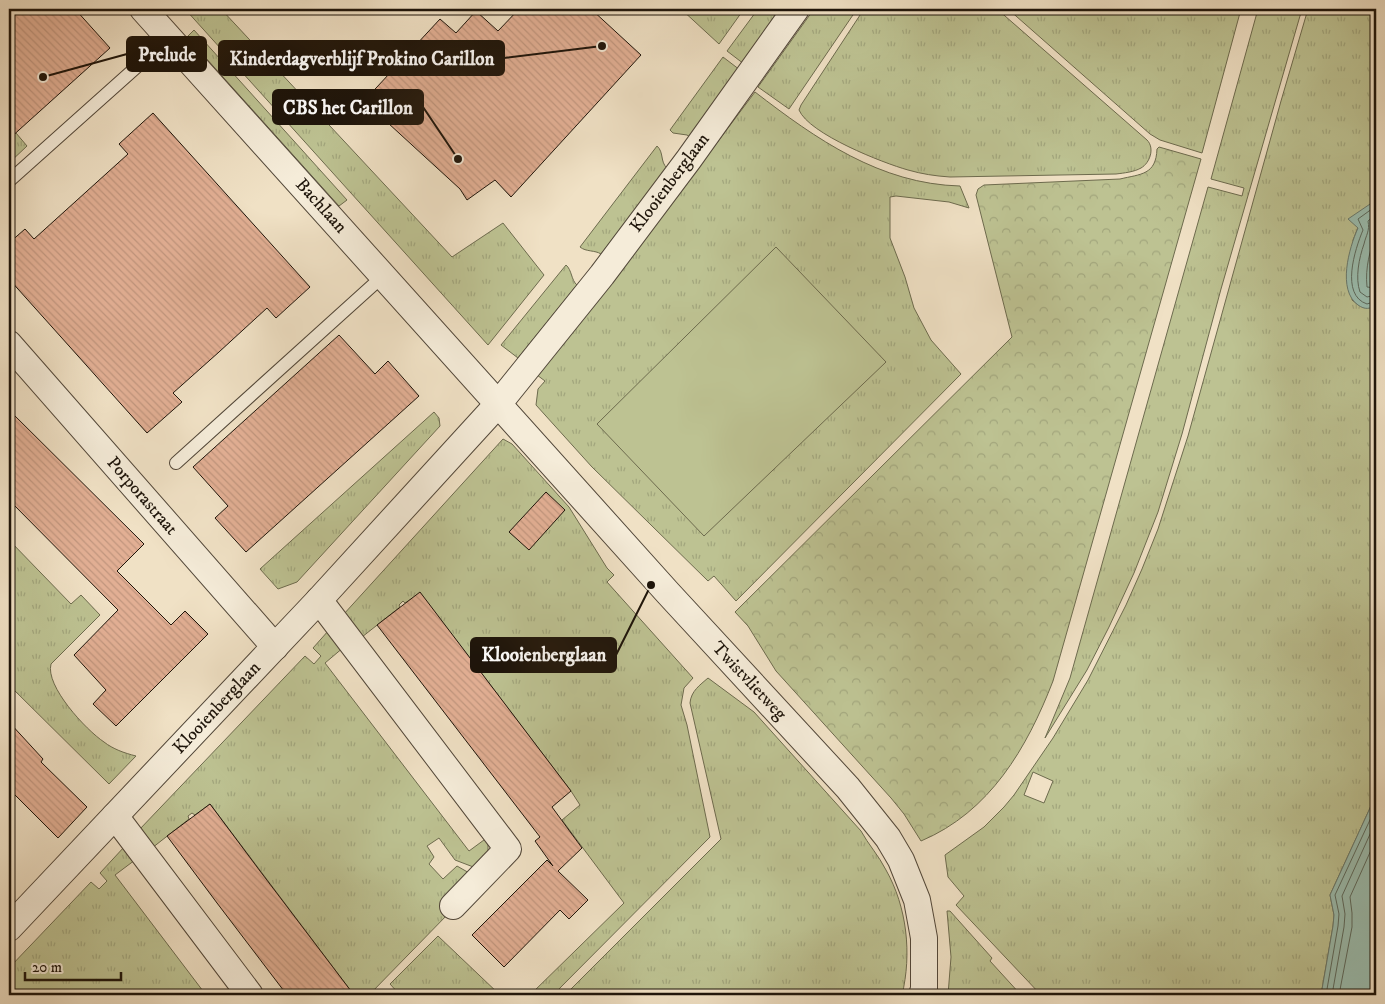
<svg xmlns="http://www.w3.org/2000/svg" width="1385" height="1004" font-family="'IM FELL DW Pica',serif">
<defs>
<pattern id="grass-tufts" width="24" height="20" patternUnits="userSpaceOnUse" patternTransform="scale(1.25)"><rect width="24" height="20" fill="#bdc292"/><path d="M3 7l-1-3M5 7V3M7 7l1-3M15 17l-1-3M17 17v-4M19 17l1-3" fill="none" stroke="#a2a67d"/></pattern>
<pattern id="forest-crowns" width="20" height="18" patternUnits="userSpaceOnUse" patternTransform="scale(1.25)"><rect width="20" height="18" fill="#bdc292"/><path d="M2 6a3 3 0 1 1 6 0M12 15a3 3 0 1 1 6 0" fill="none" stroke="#a2a67d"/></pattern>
<pattern id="building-back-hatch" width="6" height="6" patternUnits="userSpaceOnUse" patternTransform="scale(1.25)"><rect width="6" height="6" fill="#e2af94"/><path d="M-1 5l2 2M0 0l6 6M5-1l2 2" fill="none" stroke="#c1967e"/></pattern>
</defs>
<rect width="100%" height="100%" fill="#f0e1c5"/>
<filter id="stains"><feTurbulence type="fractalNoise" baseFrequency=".004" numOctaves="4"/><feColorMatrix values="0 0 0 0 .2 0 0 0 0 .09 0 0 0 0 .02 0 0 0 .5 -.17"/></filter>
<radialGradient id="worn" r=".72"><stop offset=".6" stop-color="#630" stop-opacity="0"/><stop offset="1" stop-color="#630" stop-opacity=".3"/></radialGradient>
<g fill="url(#grass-tufts)" stroke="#6d6b4e" fill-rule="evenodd">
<path d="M185 9H221L452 257 503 223 544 275 488 345Z"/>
<path d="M681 9H744L719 44Z"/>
<path d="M758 9H784L744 64 727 51Z"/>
<path d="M814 9H857L789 109 758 87Z"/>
<path d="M864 9H997L1147 140C1155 148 1150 163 1141 168 1134 172 1124 173 1116 174L950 177C935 176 922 174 908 170 883 163 809 134 799 110L801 105Z"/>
<path d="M1008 9H1241L1202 153 1160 140 1150 134Z"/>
<path d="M1258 9H1302L1221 289 1182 434 1158 512 1134 573 1109 627 1087 670 1045 738 1070 678 1208 187 1242 196 1244 188 1211 179Z"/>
<path d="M1308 9H1376V200L1366 208 1353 240 1352 300C1359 306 1367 311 1376 305V795L1330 895 1334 915 1333 926 1321 995H1041L956 905 964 896 948 877 945 855 984 827 1004 807 1014 795 1053 738 1088 680 1126 605 1142 569 1158 529 1188 436 1281 101ZM1033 772 1053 781 1044 803 1024 795Z"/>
<path d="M194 30 347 200 339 206 187 37Z"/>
<path d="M723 57 740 70 690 137 687 135 673 133 670 130Z"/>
<path d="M755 92C816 139 880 184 960 186L969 208 949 202 896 196 890 197V238L905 277 914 308 931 340 961 374 736 601 714 576 708 581 592 467 536 405 538 389 545 381 537 375 613 281Z"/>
<path d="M16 133 27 146 9 163V139Z"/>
<path d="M657 146C664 152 660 162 667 168L601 254C595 250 586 252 580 247Z"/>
<path d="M566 265C572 270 571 280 577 285L518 358 501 345Z"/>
<path d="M434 412 439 418 440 426 297 582 278 589 260 569Z"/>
<path d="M503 439 512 444 569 507 607 568 614 575 607 582 693 678 684 688 681 705 687 725 710 837 553 995H530L624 903 562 820 580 805 571 791 420 593 405 603 403 601 399 605 400 607 362 637 343 615Z"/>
<path d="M9 540 71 604 81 595 100 615 51 664C45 686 86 730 104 742 113 749 124 753 136 756L109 784 9 685Z"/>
<path d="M329 630 344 647 325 663 469 851 488 837V857L476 868 455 860 439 838 427 846 434 857 429 864 443 879 457 866 471 874 440 904 449 913 369 995H354L210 804 195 815 192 813 188 816 189 819 152 848 139 830 305 656 314 664 321 656 313 648Z"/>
<path d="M708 678 754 712 861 831C868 844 879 856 886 870 907 907 912 954 902 995H565L721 839 690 703C691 691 700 685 708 678Z"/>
<path d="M125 846 135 860 115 875 206 995H9V968L91 882 99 889 107 881 100 873Z"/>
<path d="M947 911H950L992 958 990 961 1021 995H948L951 957Z"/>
<path d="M438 936 500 995H400L390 984Z"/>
</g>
<path fill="url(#forest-crowns)" stroke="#6d6b4e" d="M1159 147 1201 159 1053 681C1027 748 990 812 921 841L904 814 891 798 776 671 748 626 735 612 1012 337 976 195 978 189 984 185 1120 179C1141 174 1156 175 1157 149Z"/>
<path fill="#bdc292" stroke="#6d6b4e" d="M776 247 886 362 704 536 597 424Z"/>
<g fill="#9bbeb0" stroke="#697a6e">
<path d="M1376 200V305C1370 309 1365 310 1358 305 1337 290 1349 248 1358 228L1348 219Z"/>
<path d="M1376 795V995H1321L1333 926 1334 915 1330 895Z"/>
</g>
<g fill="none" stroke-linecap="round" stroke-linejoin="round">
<g stroke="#5c695d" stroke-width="1">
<path d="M1376 206 1358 219 1363 230C1355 249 1340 295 1367 304L1376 301"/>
<path d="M1376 214 1368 221C1370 231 1366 235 1364 244 1359 258 1355 278 1360 292L1367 297 1376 295"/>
<path d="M1376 233C1370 251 1365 267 1367 287L1376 288"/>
<path d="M1326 995 1338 926 1339 914 1335 895 1376 807"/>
<path d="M1332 995 1344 927 1345 914 1342 896 1376 821"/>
<path d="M1339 995 1352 927V913L1350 897 1376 839"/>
</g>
</g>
<g fill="url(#building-back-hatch)" stroke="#1d140a">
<path d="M9 9H75L110 48 9 139Z"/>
<path d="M519 9H591L641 55 511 197 495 180 467 200 460 189 364 101 440 19 456 33 476 11 498 31Z"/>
<path d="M153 113 310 287 276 318 267 308 219 352 173 393 182 402 147 433 9 279V243L25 229 34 239 128 154 119 144Z"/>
<path d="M339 335 375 374 388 361 419 396 246 552 215 518 228 506 193 467Z"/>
<path d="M9 410 144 544 117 571 171 625 185 611 208 634 116 726 93 704 106 690 74 655 118 610 9 500Z"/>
<path d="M546 492 565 510 529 550 509 532Z"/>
<path d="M420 592 571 791 552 807 582 848 558 871 588 900 569 919 560 910 504 967 472 935 547 860 553 866 535 841 540 837 377 625Z"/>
<path d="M9 722 43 759 41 762 87 807 58 838 9 789Z"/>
<path d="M210 804 260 871 354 995H287L217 903 167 836Z"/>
</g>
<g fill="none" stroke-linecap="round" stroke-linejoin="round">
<defs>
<g id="service">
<path d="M9 181 169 38"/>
<path d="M176 463 383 276"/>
</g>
<g id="minor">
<path d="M143 9 668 593 848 788 888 838 901 860 917 900 924 938V989L922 995"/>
<path d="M9 344 275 647"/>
<path d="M319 600 508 849 453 906"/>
<path d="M115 816 250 995"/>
<path d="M9 928 319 600 499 403 602 275 689 159 796 9"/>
</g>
</defs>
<use href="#service" stroke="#524739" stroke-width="14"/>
<use href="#minor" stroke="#524739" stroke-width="28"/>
<use href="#service" stroke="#f5ecd9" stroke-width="12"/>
<use href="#minor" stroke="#f5ecd9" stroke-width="26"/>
</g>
<g text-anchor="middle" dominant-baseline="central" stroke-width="4.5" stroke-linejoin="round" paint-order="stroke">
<g font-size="18" fill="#1d140a" stroke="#f5ecd9">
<text transform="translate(670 183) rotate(-53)">Klooienberglaan</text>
<text transform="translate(321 206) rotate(48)">Bachlaan</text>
<text transform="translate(142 496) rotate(49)">Porporastraat</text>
<text transform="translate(749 681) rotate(47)">Twistvlietweg</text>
<text transform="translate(217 708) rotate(-47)">Klooienberglaan</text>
</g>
</g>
<path fill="none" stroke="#1d140a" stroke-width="2" d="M43 77L127 54M602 46L504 58M458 159L423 107M651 585L616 655"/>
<g fill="#1d140a" stroke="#f5ecd9" stroke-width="2">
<circle cx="43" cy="77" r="5"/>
<circle cx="602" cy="46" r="5"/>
<circle cx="458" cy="159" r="5"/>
<circle cx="651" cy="585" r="5"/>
</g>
<g fill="#1d140a" stroke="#1d140a" stroke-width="2">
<rect x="127" y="37" width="79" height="34" rx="5"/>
<rect x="219" y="41" width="285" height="34" rx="5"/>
<rect x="273" y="90" width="150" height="34" rx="5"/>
<rect x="471" y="638" width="145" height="34" rx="5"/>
</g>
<g font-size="19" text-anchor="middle" font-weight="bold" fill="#fff">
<text x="167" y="61">Prelude</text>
<text x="362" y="65">Kinderdagverblijf Prokino Carillon</text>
<text x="348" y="114">CBS het Carillon</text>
<text x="544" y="661">Klooienberglaan</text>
</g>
<rect width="1385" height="1004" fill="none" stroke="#f0e1c5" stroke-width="30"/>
<rect x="10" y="10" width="1365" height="984" fill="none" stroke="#1d140a" stroke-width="2.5"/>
<rect x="15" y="15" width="1355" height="974" fill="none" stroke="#1d140a"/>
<path d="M25 972v8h96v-8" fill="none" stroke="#1d140a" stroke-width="2.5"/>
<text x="32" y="972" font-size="15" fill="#1d140a" stroke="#f5ecd9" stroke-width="4" paint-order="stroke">20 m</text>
<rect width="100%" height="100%" filter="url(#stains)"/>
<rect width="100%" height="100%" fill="url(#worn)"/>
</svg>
